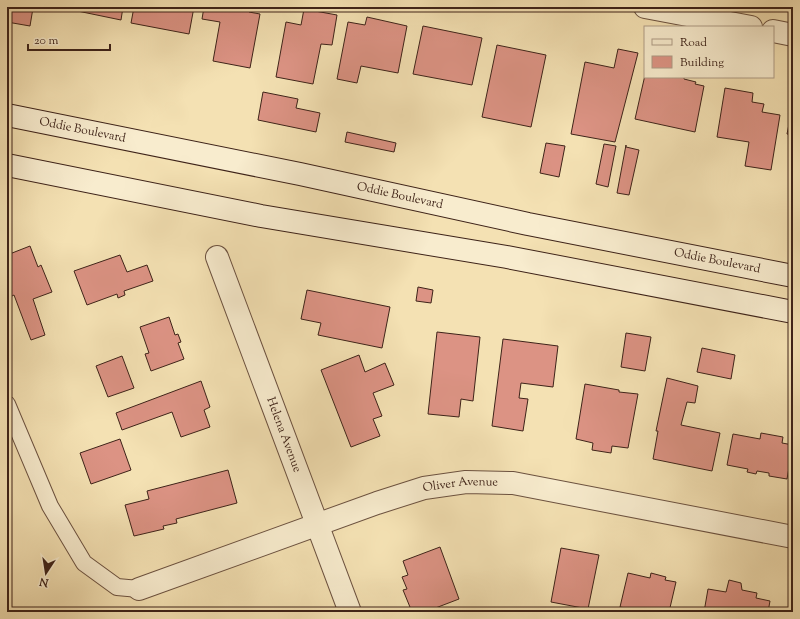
<svg xmlns="http://www.w3.org/2000/svg" width="800" height="619" font-family="'Sorts Mill Goudy',serif">
<rect width="100%" height="100%" fill="#f4e1b3"/>
<filter id="stains"><feTurbulence type="fractalNoise" baseFrequency=".005" numOctaves="4"/><feColorMatrix values="0 0 0 0 .2 0 0 0 0 .09 0 0 0 0 .02 0 0 0 .5 -.17"/></filter>
<radialGradient id="worn" r=".72"><stop offset=".6" stop-color="#630" stop-opacity="0"/><stop offset="1" stop-color="#630" stop-opacity=".3"/></radialGradient>
<g fill="#dc9384" stroke="#3e2319">
<path d="M7 7H52L51 11 33 8 30 26 7 22Z"/>
<path d="M63 7H123L121 20 63 8Z"/>
<path d="M134 7H194L189 34 131 23Z"/>
<path d="M204 7H250L249 12 260 14 250 68 213 61 220 22 202 19Z"/>
<path d="M304 9 337 15 332 45 321 44 313 84 276 77 286 22 301 25Z"/>
<path d="M367 17 407 26 398 73 361 66 357 83 337 79 348 22 365 25Z"/>
<path d="M423 26 482 38 472 85 413 74Z"/>
<path d="M497 45 546 55 531 127 482 117Z"/>
<path d="M618 49 638 53 615 142 571 134 585 62 614 68Z"/>
<path d="M645 75V77H684V79L696 82 695 84 704 86 695 132 635 119Z"/>
<path d="M725 88 753 93 752 102 764 104 762 112 780 115 771 170 745 166 749 142 717 137Z"/>
<path d="M263 92 298 99 296 108 320 113 316 132 258 120Z"/>
<path d="M793 104V135L787 134Z"/>
<path d="M347 132 396 143 394 152 345 142Z"/>
<path d="M546 143 565 146 559 177 540 173Z"/>
<path d="M604 144 616 146 608 187 596 184Z"/>
<path d="M626 145V147L639 150 629 195 617 193Z"/>
<path d="M30 246 38 267 41 265 52 292 33 299 45 335 31 340 14 295 10 297 7 290 11 289 7 277V255Z"/>
<path d="M120 255 127 272 147 265 153 281 124 291 125 295 118 298 117 294 87 305 74 271Z"/>
<path d="M418 287 433 290 431 303 416 301Z"/>
<path d="M307 290 390 307 382 348 318 335 321 323 301 319Z"/>
<path d="M169 317 175 335 178 334 181 342 178 343 184 359 151 371 145 354 149 353 140 327Z"/>
<path d="M437 332 480 337 473 401 461 399 459 417 428 414Z"/>
<path d="M626 333 651 337 645 371 621 367Z"/>
<path d="M503 339 558 346 553 387 521 383 519 398 528 399 523 431 492 426Z"/>
<path d="M702 348 735 355 731 379 697 372Z"/>
<path d="M359 355 365 372 385 363 394 385 373 393 382 416 373 419 380 436 351 447 321 370Z"/>
<path d="M122 356 134 388 108 397 96 366Z"/>
<path d="M667 378 698 386 695 403 687 402 681 425 720 433 712 471 653 459 658 431H656Z"/>
<path d="M201 381 210 407 204 410 210 427 181 437 172 412 122 430 116 413Z"/>
<path d="M585 384 619 390V392L638 394 628 448 612 446 611 453 592 450 593 443 576 439Z"/>
<path d="M761 433 783 437 782 443 793 445 787 479 769 476V473L757 471 756 474 747 472 748 469 727 465 733 434 760 439Z"/>
<path d="M120 439 131 470 91 484 80 453Z"/>
<path d="M228 470 237 503 176 519 177 523 163 526 164 529 134 536 125 505 149 499 147 491Z"/>
<path d="M440 547 459 599 425 612H412L403 590 407 589 402 577 408 575 403 561Z"/>
<path d="M561 548 599 555 588 609 551 602Z"/>
<path d="M628 573 650 578 651 573 666 577 665 580 676 582 669 612H632V609L620 607Z"/>
<path d="M729 580 741 583 742 590 757 593 756 598 770 601 768 612H704L708 589 726 592Z"/>
</g>
<g fill="none" stroke-linecap="round" stroke-linejoin="round">
<defs>
<path id="service" d="M7 404 50 506 84 563 117 587 139 589"/>
<g id="minor">
<path d="M645 7 751 27"/>
<path d="M773 31 793 35"/>
<path id="s1" d="M217 257 350 612"/>
<path id="s2" d="M139 589 377 503 424 488 466 482 513 483 793 537"/>
</g>
<g id="secondary">
<path id="s3" d="M7 115 300 174 528 224 793 276"/>
<path d="M7 165 261 216 507 257 793 312"/>
</g>
</defs>
<use href="#service" stroke="#6c5240" stroke-width="18"/>
<use href="#minor" stroke="#6c5240" stroke-width="24"/>
<use href="#secondary" stroke="#3e2319" stroke-width="24"/>
<use href="#service" stroke="#f8ecce" stroke-width="16"/>
<use href="#minor" stroke="#f8ecce" stroke-width="22"/>
<use href="#secondary" stroke="#f8ecce" stroke-width="22"/>
</g>
<g text-anchor="middle" dominant-baseline="central" stroke-width="4" stroke-linejoin="round" paint-order="stroke">
<g font-size="12" fill="#3e2319" stroke="#f8ecce">
<text stroke="none"><textPath href="#s3" startOffset="77">Oddie Boulevard</textPath></text>
<text stroke="none"><textPath href="#s3" startOffset="401">Oddie Boulevard</textPath></text>
<text stroke="none"><textPath href="#s3" startOffset="725">Oddie Boulevard</textPath></text>
<text stroke="none"><textPath href="#s1" startOffset="190">Helena Avenue</textPath></text>
<text stroke="none"><textPath href="#s2" startOffset="339">Oliver Avenue</textPath></text>
</g>
</g>
<rect width="800" height="619" fill="none" stroke="#f4e1b3" stroke-width="24"/>
<rect x="8" y="8" width="784" height="603" fill="none" stroke="#3e2319" stroke-width="2"/>
<rect x="12" y="12" width="776" height="595" fill="none" stroke="#3e2319"/>
<rect x="644" y="26" width="130" height="52" fill="#f8ecce" stroke="#ae9c86"/>
<rect x="652" y="39" width="20" height="6" fill="#f8ecce" stroke="#ae9c86"/>
<text x="680" y="46" font-size="12" fill="#3e2319">Road</text>
<rect x="652" y="56" width="20" height="12" fill="#dc9384" stroke="#ae9c86"/>
<text x="680" y="66" font-size="12" fill="#3e2319">Building</text>
<g transform="translate(46 573) rotate(192)" stroke="#f8ecce" stroke-width="3" paint-order="stroke">
<path d="M0-3L7 15L0 10L-7 15Z" fill="#3e2319"/>
<text y="-6" font-size="11" font-weight="bold" text-anchor="middle" fill="#3e2319">N</text>
</g>
<path d="M28 44v6h82v-6" fill="none" stroke="#3e2319" stroke-width="2"/>
<text x="34" y="44" font-size="12" fill="#3e2319" stroke="#f8ecce" stroke-width="3" paint-order="stroke">20 m</text>
<rect width="100%" height="100%" filter="url(#stains)"/>
<rect width="100%" height="100%" fill="url(#worn)"/>
</svg>
